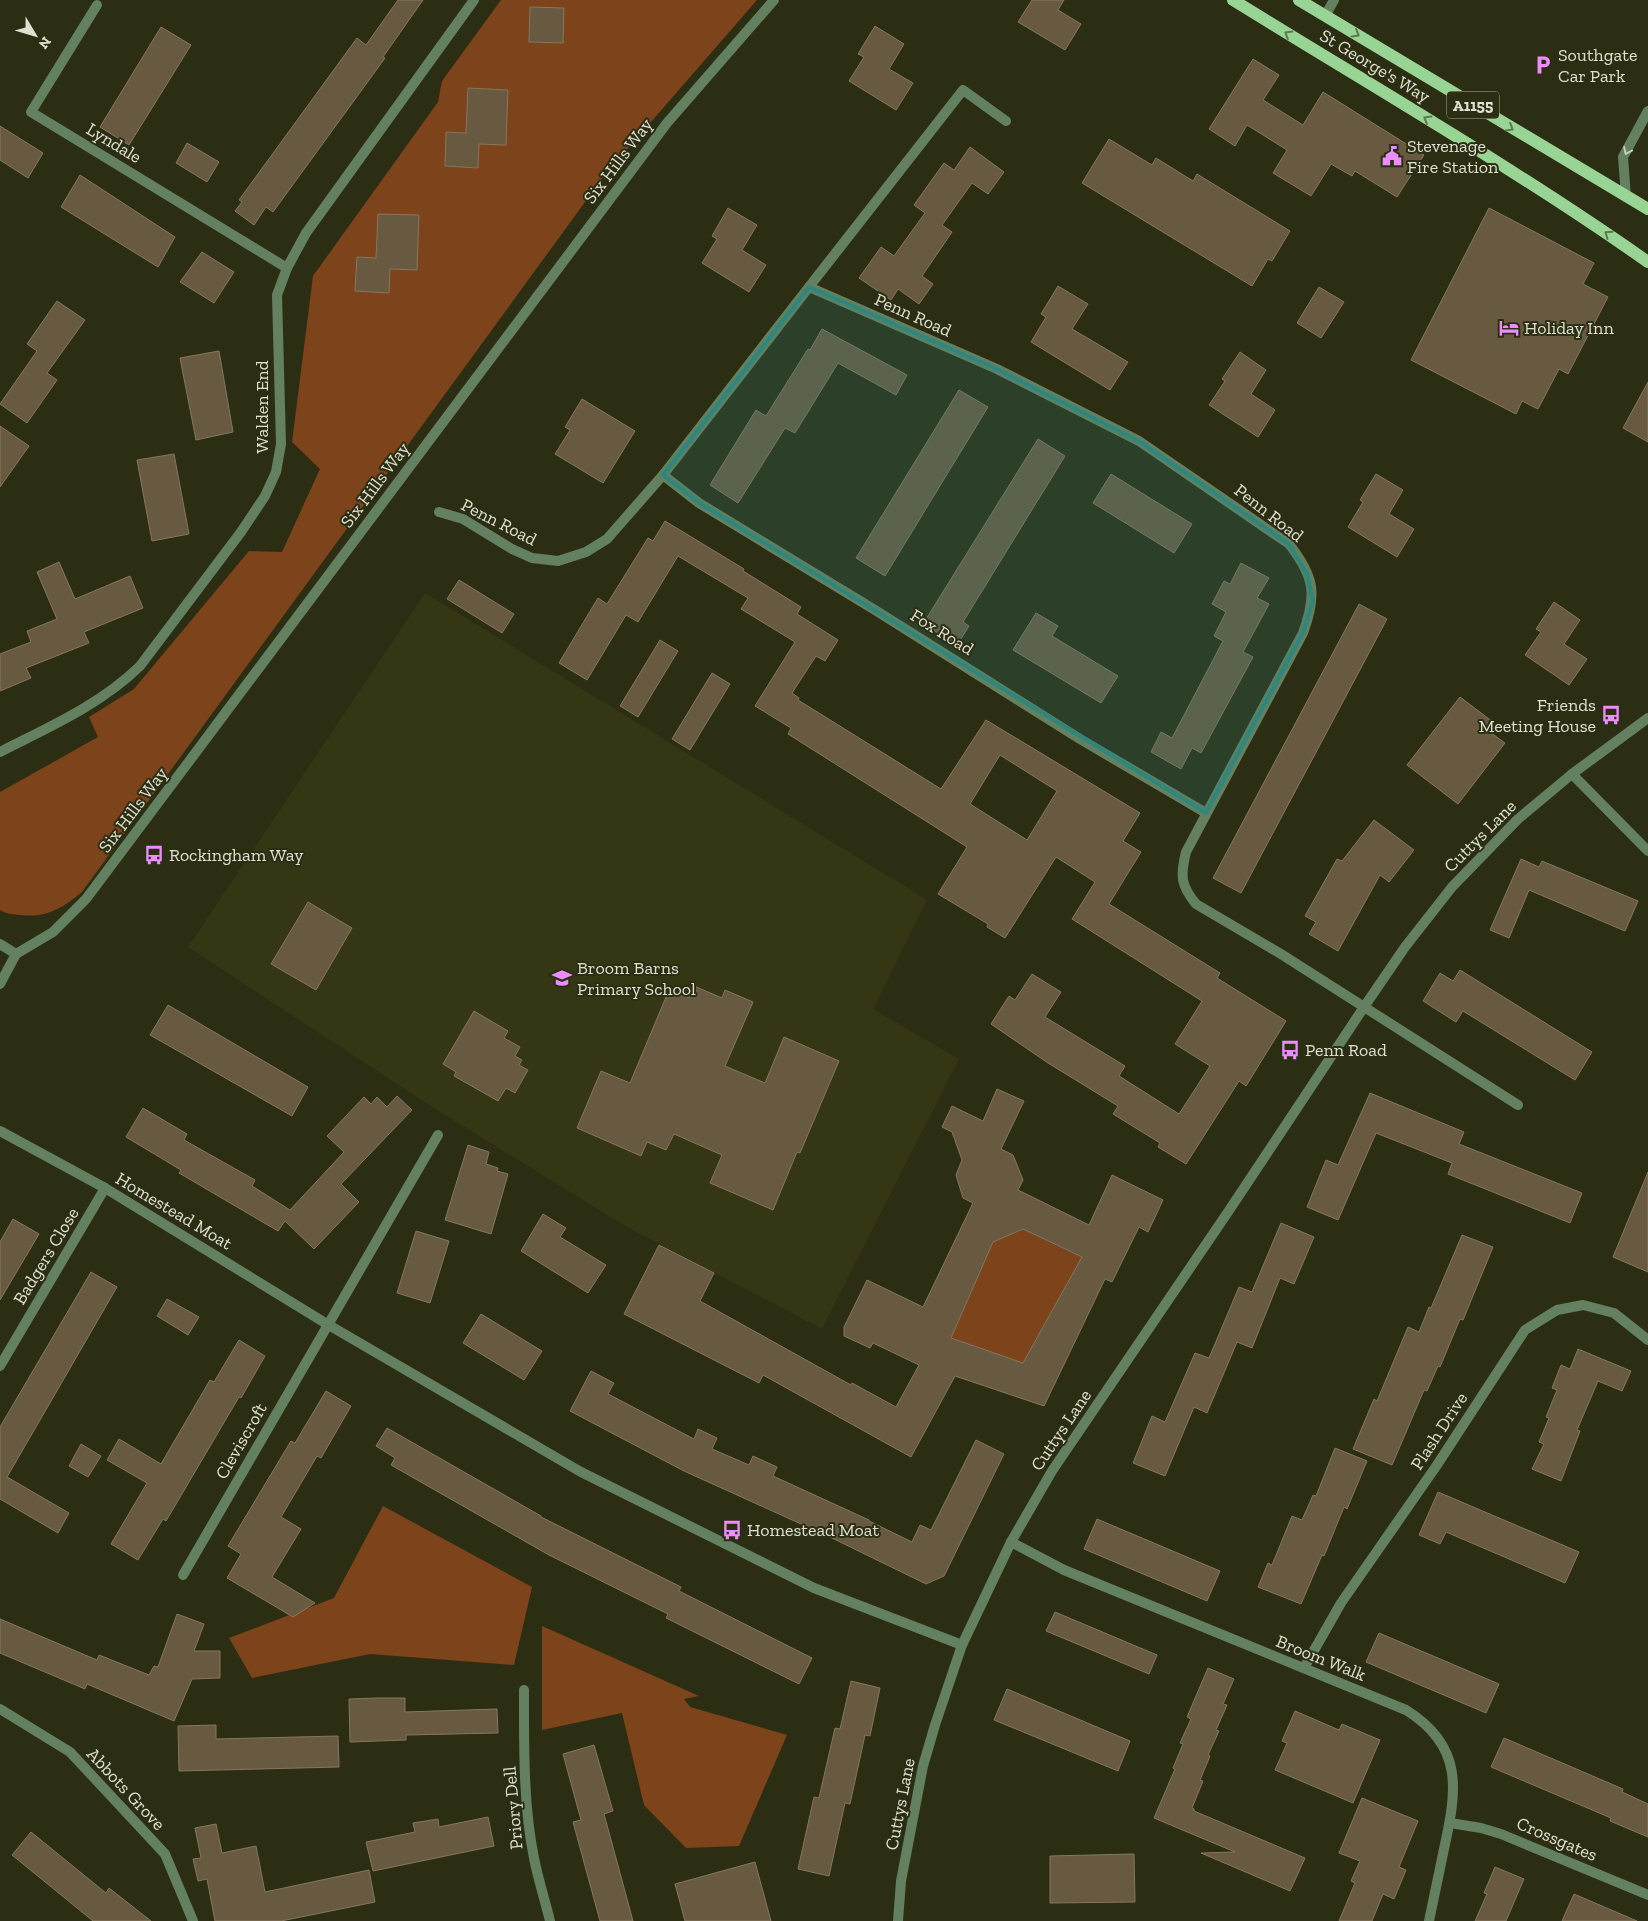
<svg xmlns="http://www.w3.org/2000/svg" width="1648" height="1921" font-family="'Zilla Slab',serif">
<rect width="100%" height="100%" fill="#2c2e14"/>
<path fill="#343614" d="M425 593 927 900 873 1009 959 1059 822 1329 627 1227 429 1105 188 947Z"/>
<g fill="#7d431b">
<path d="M501 0H757L604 176 82 892C61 909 47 918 20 915 12 914 6 914 0 910V792L98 737 89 717 134 689 249 551 282 552 320 469 292 442 313 276 438 102 442 81Z"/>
<path d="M1023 1229 1096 1264 1023 1363 951 1338 993 1242Z"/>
<path d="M383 1506 532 1587 514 1665 370 1654 252 1678 229 1638 334 1598Z"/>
<path d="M542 1626 699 1696 684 1699 690 1707 787 1735 739 1846 686 1848 644 1805 622 1713 542 1730Z"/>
</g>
<g fill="#685a41" stroke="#86775d" fill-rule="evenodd">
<path d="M398 0H423L383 57 385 58 273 212 266 207 254 225 235 211 242 202 239 200 357 38 366 45Z"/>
<path d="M1032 0H1064L1058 10 1081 24 1065 50 1018 22Z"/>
<path d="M530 7 564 8 563 43 529 42Z"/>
<path d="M875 26 904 44 889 69 913 83 896 110 849 81 864 57 858 54Z"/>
<path d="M161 27 191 45 129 145 100 127Z"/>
<path d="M1253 59 1279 75 1263 100 1303 125 1323 92 1424 155 1397 197 1355 171 1352 176 1331 164 1311 196 1273 173 1287 150 1247 125 1235 146 1209 129Z"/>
<path d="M468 88 508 90 506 145 479 144 478 168 445 166 446 132 466 133Z"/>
<path d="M0 126 43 153 28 178 0 160Z"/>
<path d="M1109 139 1152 165 1156 158 1193 181 1197 174 1290 231 1272 261 1268 259 1252 286 1082 183Z"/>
<path d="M187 143 219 162 207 182 176 163Z"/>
<path d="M970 147 1004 172 988 194 972 183 942 225 952 232 922 276 933 284 919 304 898 289 891 300 859 278 881 247 894 256 925 213 914 205 944 163 954 170Z"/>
<path d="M80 175 175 237 158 267 61 207Z"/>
<path d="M728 208 757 225 742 250 766 265 749 292 702 263 717 239 712 236Z"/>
<path d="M1489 208 1594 263 1583 284 1608 297 1568 374 1559 369 1538 409 1522 401 1516 414 1411 360Z"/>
<path d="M378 214 419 215 417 270 390 269 389 293 355 291 357 257 376 258Z"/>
<path d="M202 252 234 272 214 303 180 282Z"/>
<path d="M1058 286 1088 304 1072 329 1128 362 1110 390 1031 342 1046 317 1041 314Z"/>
<path d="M1319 287 1344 302 1321 338 1297 323Z"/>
<path d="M57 301 85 320 47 373 57 380 27 423 0 404 37 351 27 344Z"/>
<path d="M822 329 907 375 896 395 838 363 795 433 785 428 738 503 710 485 756 410 766 416 808 349 810 350Z"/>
<path d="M219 351 233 432 196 440 180 358Z"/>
<path d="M1240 352 1266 370 1251 394 1275 410 1258 437 1209 405 1225 381 1222 379Z"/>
<path d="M1648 382V442L1623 428Z"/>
<path d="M959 390 988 407 885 576 856 558Z"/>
<path d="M582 399 635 431 603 483 555 454 570 430 565 427Z"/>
<path d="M0 426 29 446 0 487Z"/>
<path d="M1038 439 1065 456 963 622 969 626 957 645 923 624Z"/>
<path d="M174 454 189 534 152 541 137 460Z"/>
<path d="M1111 474 1192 524 1174 553 1093 503Z"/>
<path d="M1376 474 1403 490 1389 514 1414 529 1397 557 1348 527 1363 502 1360 500Z"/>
<path d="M665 521 744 569 743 571 801 607 797 614 838 640 825 661 816 656 792 693 799 698 798 700 941 789 986 720 1140 813 1123 841 1141 852 1109 904 1220 973 1217 978 1286 1021 1246 1086 1239 1081 1186 1164 1158 1147 1160 1143 1113 1114 1118 1106 1048 1063 991 1024 1009 996 1015 1000 1032 974 1061 992 1045 1017 1125 1066 1119 1076 1179 1114 1210 1066 1175 1044 1202 1001 1072 919 1095 882 1056 857 1005 938 987 927 988 924 938 894 967 847 788 734 791 728 755 706 795 642 741 609 748 598 678 556 638 622 626 615 587 680 559 663 598 598 607 604 648 538 653 541ZM1000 755 1057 791 1027 840 970 804Z"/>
<path d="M59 562 75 599 130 576 143 608 84 632 89 643 26 668 31 678 0 691V654L31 642 27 631 57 619 37 572Z"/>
<path d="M1241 563 1269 578 1257 598 1269 604 1243 652 1253 657 1201 753 1192 748 1181 769 1151 752 1161 732 1172 738 1223 641 1214 636 1226 612 1212 604 1224 581 1230 584Z"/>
<path d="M459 580 514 614 502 633 447 599Z"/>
<path d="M1554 602 1580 620 1564 644 1587 659 1569 685 1525 655 1541 632 1536 629Z"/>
<path d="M1359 604 1387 619 1241 893 1213 878Z"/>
<path d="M1036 613 1058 626 1052 636 1118 676 1101 703 1013 650Z"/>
<path d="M660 640 678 651 638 717 620 706Z"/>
<path d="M712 673 730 684 690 750 672 739Z"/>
<path d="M1460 697 1493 722 1487 730 1505 743 1458 804 1407 765Z"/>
<path d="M1374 820 1414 850 1389 882 1380 875 1338 951 1309 934 1316 922 1305 916 1337 859 1342 861Z"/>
<path d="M1521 859 1539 867 1542 861 1638 901 1625 931 1529 890 1509 938 1490 930Z"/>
<path d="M308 902 352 928 316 990 271 964Z"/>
<path d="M1460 970 1592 1052 1575 1080 1463 1011 1456 1022 1423 1001 1440 973 1453 981Z"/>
<path d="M694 986 722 998 725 990 753 1002 725 1066 765 1083 784 1037 839 1061 800 1153 797 1152 773 1210 710 1183 722 1155 674 1134 666 1150 647 1142 641 1156 577 1128 601 1071 630 1083 669 990 689 998Z"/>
<path d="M168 1005 308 1087 292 1116 150 1035Z"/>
<path d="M474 1011 508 1031 504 1038 520 1047 515 1056 522 1060 519 1065 528 1070 515 1093 506 1088 498 1101 454 1076 456 1072 443 1064Z"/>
<path d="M997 1089 1024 1101 1001 1149 1013 1155 1023 1180 1018 1190 1089 1225 1112 1175 1163 1200 1148 1232 1139 1227 1112 1282 1105 1279 1044 1406 955 1376 911 1457 763 1375 759 1383 624 1314 659 1245 714 1273 700 1301 851 1385 852 1383 896 1407 919 1365 873 1343 870 1348 844 1336V1327L867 1280 923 1307 973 1203 963 1198 956 1175 962 1160 952 1132 942 1127 952 1106 983 1121ZM1023 1229 1082 1257 1023 1363 951 1338 993 1242Z"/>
<path d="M1370 1093 1464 1132 1459 1144 1582 1193 1570 1223 1448 1174 1452 1163 1376 1133 1338 1220 1307 1207 1326 1160 1338 1165Z"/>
<path d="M397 1096 412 1110 341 1184 359 1202 314 1249 285 1221 278 1231 179 1173 181 1170 126 1137 143 1108 187 1134 184 1140 255 1180 252 1186 290 1210 344 1152 327 1136 364 1097 371 1104 377 1097 387 1107Z"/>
<path d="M468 1145 489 1152 486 1164 498 1168 497 1171 508 1174 491 1234 445 1220Z"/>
<path d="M1648 1172V1272L1613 1257Z"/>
<path d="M543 1214 566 1228 560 1237 606 1265 588 1293 521 1251Z"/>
<path d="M13 1219 39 1234 0 1300V1242Z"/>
<path d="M1281 1223 1314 1237 1294 1284 1280 1278 1252 1348 1237 1342 1207 1413 1194 1407 1165 1476 1133 1463 1152 1416 1165 1422 1195 1353 1209 1358 1239 1287 1252 1292Z"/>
<path d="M416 1231 449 1241 430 1303 397 1293Z"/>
<path d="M1462 1235 1493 1247 1463 1320 1460 1319 1440 1367 1438 1366 1427 1391 1424 1390 1392 1465 1353 1449 1374 1399 1377 1401 1408 1327 1419 1332 1429 1307 1431 1308Z"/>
<path d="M91 1272 117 1287 7 1477 69 1513 58 1533 0 1499V1427Z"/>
<path d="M167 1299 199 1317 188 1335 157 1316Z"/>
<path d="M481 1314 542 1351 524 1380 463 1343Z"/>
<path d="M239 1340 265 1356 241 1398 239 1397 166 1521 163 1519 138 1560 111 1544 147 1483 107 1460 119 1439 161 1464 210 1380 214 1382Z"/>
<path d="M1578 1349 1631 1371 1622 1391 1598 1381 1577 1430 1580 1431 1561 1481 1532 1469 1544 1444 1539 1442 1549 1418 1546 1417 1557 1390 1552 1388 1561 1365 1570 1369Z"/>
<path d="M591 1371 614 1383 608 1394 694 1439 698 1429 717 1438 712 1449 749 1465 753 1456 777 1467 773 1476 869 1520V1521L912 1542 920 1525 931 1530 976 1440 1004 1454 944 1576 926 1584 832 1538 684 1471 570 1411Z"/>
<path d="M326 1391 351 1406 321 1458 317 1456 281 1517 301 1529 272 1577 315 1603 293 1617 227 1578 241 1554 228 1546 291 1441 295 1443Z"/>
<path d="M387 1428 541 1516V1517L681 1587 679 1591 812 1658 799 1684 666 1618 668 1614 549 1555 391 1465 395 1458 376 1446Z"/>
<path d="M81 1444 101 1456 88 1477 69 1466Z"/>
<path d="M1335 1448 1367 1461 1347 1509 1344 1507 1324 1556 1322 1555 1301 1604 1258 1587 1268 1563 1272 1565 1292 1516 1302 1520 1313 1495 1316 1496Z"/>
<path d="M1438 1492 1579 1552 1565 1583 1446 1532 1440 1544 1419 1535Z"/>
<path d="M1097 1519 1220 1571 1207 1601 1084 1549Z"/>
<path d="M1055 1612 1157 1655 1149 1674 1046 1631Z"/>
<path d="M177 1614 204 1624 194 1651H220V1678L192 1679 174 1721 87 1684 85 1689 0 1653V1619L97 1660 99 1655 149 1675 154 1666 158 1667Z"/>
<path d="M1379 1633 1499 1684 1486 1713 1366 1662Z"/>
<path d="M1208 1668 1234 1679 1223 1704 1227 1705 1216 1730 1219 1731 1208 1755 1210 1756 1200 1780 1203 1781 1192 1808 1194 1809V1811L1305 1858 1290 1891 1201 1853 1235 1852 1154 1818 1175 1769 1173 1768 1183 1744 1180 1743 1191 1719 1187 1717Z"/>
<path d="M851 1681 880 1688 870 1736 865 1735 850 1804 845 1803 829 1876 798 1869 814 1797 819 1798 835 1728 840 1729Z"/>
<path d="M1007 1689 1130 1741 1118 1771 994 1720Z"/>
<path d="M377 1698H405V1712L497 1709 498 1733 406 1735V1740L350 1742 349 1699Z"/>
<path d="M1295 1711 1339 1730 1342 1724 1380 1740 1353 1803 1275 1770 1287 1743 1282 1741Z"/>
<path d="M216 1725V1739L338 1736 339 1767 179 1771 178 1726Z"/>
<path d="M1504 1738 1623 1789 1622 1792 1648 1804V1837L1610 1821 1611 1818 1491 1767Z"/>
<path d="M594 1745 613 1811 604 1814 633 1921H600L573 1822 581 1820 563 1754Z"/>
<path d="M1362 1798 1418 1821 1399 1867 1406 1870 1394 1899 1383 1894 1372 1921H1339L1355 1883 1351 1881 1360 1861 1339 1853Z"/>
<path d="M488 1817 494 1846 373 1871 366 1842 415 1832 413 1823 438 1819 439 1827Z"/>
<path d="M216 1824 222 1853 256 1846 265 1892 369 1870 375 1902 281 1921H215L207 1879 198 1881 193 1859 201 1858 195 1828Z"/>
<path d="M31 1832 106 1893 109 1888 151 1921H93L12 1855Z"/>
<path d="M1134 1854 1135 1902 1050 1903V1856Z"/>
<path d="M755 1862 771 1921H685L675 1884Z"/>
<path d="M1495 1867 1524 1879 1506 1921H1475L1487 1894 1484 1893Z"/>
<path d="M1574 1894 1637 1921H1562Z"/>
</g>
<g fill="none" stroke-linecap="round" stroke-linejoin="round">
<g stroke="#638061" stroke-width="10">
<path d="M97 5 31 112 287 268"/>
<path d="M1325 16 1334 0"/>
<path d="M1626 197 1623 157 1648 111"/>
<path d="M809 287 963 90 1006 121"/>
<path d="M663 475 699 503 875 610 1080 739 1206 813"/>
<path d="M439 512 463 519 512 549 532 558 558 561 586 552 607 539 663 475 809 287 997 369 1139 441 1289 544C1315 577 1317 595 1303 633L1186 852C1180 876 1181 886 1196 904L1281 954 1518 1105"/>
<path d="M0 752C49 727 100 705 140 666L241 532 265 496 276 472 281 444 277 295 287 268 306 233 474 0"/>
<path d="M1572 774 1648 851"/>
<path d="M0 944 16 954"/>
<path d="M0 1131 105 1188 327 1324 581 1472 814 1588 962 1645"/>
<path d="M0 1366 105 1188"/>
<path d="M1011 1542 1064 1570 1406 1710C1464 1746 1457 1790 1444 1849 1439 1873 1434 1897 1429 1921"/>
<path d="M183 1575 438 1135"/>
<path d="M1304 1668 1341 1603 1437 1465 1525 1330 1557 1310 1583 1305 1614 1313 1648 1340"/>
<path d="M524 1690C524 1745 523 1804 534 1858 538 1879 545 1900 550 1921"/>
<path d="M0 1709 70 1752 165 1854 193 1921"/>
<path d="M1450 1823 1481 1828 1501 1834 1648 1895"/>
<path d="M898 1921 901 1881 923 1766 935 1725 962 1645 1011 1542 1052 1471 1230 1209 1364 1007 1405 947 1452 887 1518 819 1572 774 1648 718"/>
</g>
<path stroke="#638061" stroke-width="10" d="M0 984 16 954 53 932 86 899 667 123 774 0"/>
<g stroke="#98d594" stroke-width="12">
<path d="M1233 0C1372 86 1514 168 1648 262"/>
<path d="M1299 0 1648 209"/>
</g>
</g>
<defs><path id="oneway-chevron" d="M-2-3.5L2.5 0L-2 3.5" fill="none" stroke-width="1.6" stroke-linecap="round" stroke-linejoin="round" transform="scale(1.25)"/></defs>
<g stroke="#5d794e">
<use href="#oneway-chevron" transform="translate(1288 34) rotate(-149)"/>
<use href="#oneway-chevron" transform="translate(1356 34) rotate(31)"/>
<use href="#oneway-chevron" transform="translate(1427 119) rotate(-149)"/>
<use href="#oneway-chevron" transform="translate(1510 128) rotate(31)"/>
<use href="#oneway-chevron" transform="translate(1608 234) rotate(-145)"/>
</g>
<use stroke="#c5cdba" href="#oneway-chevron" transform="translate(1627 151) rotate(115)"/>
<path fill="#2e867d" fill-opacity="0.2" stroke="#2e867d" stroke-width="4" stroke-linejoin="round" d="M809 287 997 369 1139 441 1289 544 1307 574 1313 601 1303 633 1206 813 699 503 663 475Z"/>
<defs>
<symbol id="parking-bare" viewBox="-9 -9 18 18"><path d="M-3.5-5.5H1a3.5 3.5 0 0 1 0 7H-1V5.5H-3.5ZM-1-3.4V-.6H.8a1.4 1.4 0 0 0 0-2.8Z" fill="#eb8dfc" stroke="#2c2e14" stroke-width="2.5" paint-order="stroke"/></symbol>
<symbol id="civic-bare" viewBox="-9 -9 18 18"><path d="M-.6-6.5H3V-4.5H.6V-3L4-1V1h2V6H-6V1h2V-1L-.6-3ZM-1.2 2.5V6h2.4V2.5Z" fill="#eb8dfc" stroke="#2c2e14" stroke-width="2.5" paint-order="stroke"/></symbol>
<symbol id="hotel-bare" viewBox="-9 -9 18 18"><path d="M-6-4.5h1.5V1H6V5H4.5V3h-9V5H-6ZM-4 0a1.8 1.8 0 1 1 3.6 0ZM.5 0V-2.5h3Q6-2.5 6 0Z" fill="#eb8dfc" stroke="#2c2e14" stroke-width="2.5" paint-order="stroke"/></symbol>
<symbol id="bus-bare" viewBox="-9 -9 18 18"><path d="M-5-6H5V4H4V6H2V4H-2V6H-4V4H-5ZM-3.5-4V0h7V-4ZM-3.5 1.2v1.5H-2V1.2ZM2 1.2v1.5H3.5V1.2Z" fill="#eb8dfc" stroke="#2c2e14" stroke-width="2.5" paint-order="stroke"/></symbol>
<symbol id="school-bare" viewBox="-9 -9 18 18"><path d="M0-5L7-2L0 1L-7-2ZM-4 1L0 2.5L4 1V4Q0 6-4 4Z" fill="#eb8dfc" stroke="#2c2e14" stroke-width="2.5" paint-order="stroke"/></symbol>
</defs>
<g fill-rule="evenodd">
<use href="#parking-bare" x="1529" y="51" width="28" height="28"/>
<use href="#civic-bare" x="1378" y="142" width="28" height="28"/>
<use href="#hotel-bare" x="1495" y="314" width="28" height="28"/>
<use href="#bus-bare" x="1597" y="701" width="28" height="28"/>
<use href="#bus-bare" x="140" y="841" width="28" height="28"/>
<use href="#school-bare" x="548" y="964" width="28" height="28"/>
<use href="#bus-bare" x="1276" y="1036" width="28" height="28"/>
<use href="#bus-bare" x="718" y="1516" width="28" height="28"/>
</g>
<g text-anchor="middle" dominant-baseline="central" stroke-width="4" stroke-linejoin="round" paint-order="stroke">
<rect fill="#2c2e14" stroke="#a9ab98" stroke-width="1" x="1447" y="91.5" width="52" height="27" rx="4"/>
<g font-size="16" font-weight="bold" fill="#dee0d0">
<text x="1473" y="105">A1155</text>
</g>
<g font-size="18" fill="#dee0d0" stroke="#2c2e14" text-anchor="start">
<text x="1558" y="55">Southgate<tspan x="1558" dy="21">Car Park</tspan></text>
<text x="1407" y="146">Stevenage<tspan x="1407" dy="21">Fire Station</tspan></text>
<text x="1524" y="328">Holiday Inn</text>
<text x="1596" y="705" text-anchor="end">Friends<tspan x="1596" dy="21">Meeting House</tspan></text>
<text x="169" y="855">Rockingham Way</text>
<text x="577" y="968">Broom Barns<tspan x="577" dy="21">Primary School</tspan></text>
<text x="1305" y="1050">Penn Road</text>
<text x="747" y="1530">Homestead Moat</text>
</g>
<g font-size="18" fill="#dee0d0" stroke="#2c2e14">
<text transform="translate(1375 66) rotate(31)">St George's Way</text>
<text transform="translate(114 143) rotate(31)">Lyndale</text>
<text transform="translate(618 161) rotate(-53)">Six Hills Way</text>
<text transform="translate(913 315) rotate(24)">Penn Road</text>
<text transform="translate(262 407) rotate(-90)">Walden End</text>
<text transform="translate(375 485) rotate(-53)">Six Hills Way</text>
<text transform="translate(1269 513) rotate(38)">Penn Road</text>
<text transform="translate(499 522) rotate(27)">Penn Road</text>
<text transform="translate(942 632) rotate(32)">Fox Road</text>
<text transform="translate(133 810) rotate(-53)">Six Hills Way</text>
<text transform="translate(1480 836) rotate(-45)">Cuttys Lane</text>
<text transform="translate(174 1211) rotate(31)">Homestead Moat</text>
<text transform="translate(46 1256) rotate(-59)">Badgers Close</text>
<text transform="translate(1061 1430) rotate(-56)">Cuttys Lane</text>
<text transform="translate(1439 1431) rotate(-57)">Plash Drive</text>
<text transform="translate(241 1441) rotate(-60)">Cleviscroft</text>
<text transform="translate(1321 1658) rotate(22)">Broom Walk</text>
<text transform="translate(126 1789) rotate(47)">Abbots Grove</text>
<text transform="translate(900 1804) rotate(-79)">Cuttys Lane</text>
<text transform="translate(513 1808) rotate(-95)">Priory Dell</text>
<text transform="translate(1557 1839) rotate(23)">Crossgates</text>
</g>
</g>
<g transform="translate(35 35) rotate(128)" stroke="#2c2e14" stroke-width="4" paint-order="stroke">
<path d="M0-4L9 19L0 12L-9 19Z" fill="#dee0d0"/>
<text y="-8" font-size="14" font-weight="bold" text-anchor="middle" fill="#dee0d0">N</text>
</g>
</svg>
